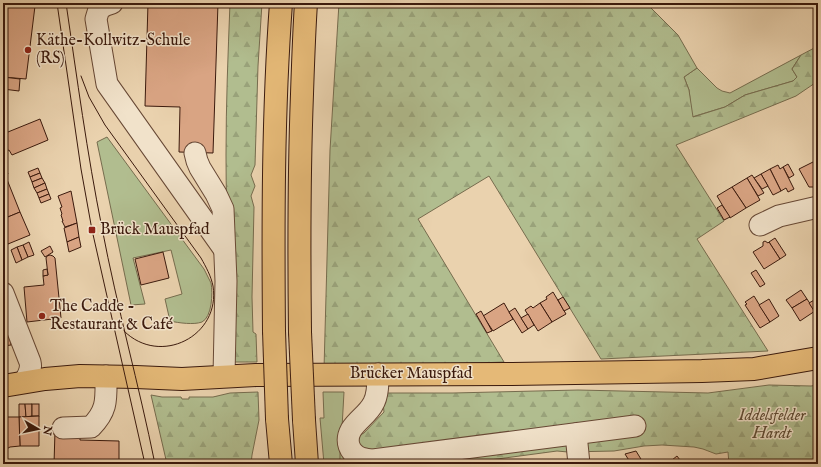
<svg xmlns="http://www.w3.org/2000/svg" width="821" height="467" font-family="'IM FELL English',serif">
<defs>
<pattern id="forest-firs" width="22" height="20" patternUnits="userSpaceOnUse"><rect width="22" height="20" fill="#b1bd8f"/><path d="M5 1l3.5 6h-7zM16 11l3.5 6h-7z" fill="#99a27a"/></pattern>
</defs>
<rect width="100%" height="100%" fill="#ead2ae"/>
<filter id="stains"><feTurbulence type="fractalNoise" baseFrequency=".005" numOctaves="4"/><feColorMatrix values="0 0 0 0 .2 0 0 0 0 .09 0 0 0 0 .02 0 0 0 .5 -.17"/></filter>
<radialGradient id="worn" r=".72"><stop offset=".6" stop-color="#630" stop-opacity="0"/><stop offset="1" stop-color="#630" stop-opacity=".3"/></radialGradient>
<g fill="#b1bd8f" stroke="#766c4e">
<path d="M801 55 792 69 797 77 793 81 745 95 725 107 692 117 689 90 684 77 697 68 717 88 722 91 730 93Z"/>
<path d="M107 137 204 269C206 274 209 278 211 283 213 293 212 317 202 322 194 325 179 323 170 321L165 299 182 294 171 250 133 258 145 304 131 305 97 142Z"/>
<path d="M323 392H344L340 464H324L320 418H324Z"/>
</g>
<g fill="url(#forest-firs)" stroke="#766c4e">
<path d="M230 3H262L258 66 255 165 251 175 255 186 251 196 254 207 252 297 253 332 256 334 257 362H233C230 293 226 224 226 155 226 104 228 54 230 3Z"/>
<path d="M339 3H646L678 35 697 68 684 77 689 90 693 117 725 107 745 95 793 81 797 77 792 69 801 55 818 46V81L796 96 676 145 724 221 697 239 768 351 601 359 489 176 418 219 504 362 324 369 330 150Z"/>
<path d="M769 385 811 386 818 385V464H729L728 452 716 454 703 449 694 447 662 445 644 446 614 451 568 452 557 451 460 464H340V445L364 433 384 412 382 393H453L578 390 708 393Z"/>
<path d="M258 392 259 420 252 455 251 464H167L151 395 162 397H181L182 399H189V397H213L230 393Z"/>
</g>
<g fill="#d9a483" stroke="#3b1a0d">
<path d="M3 3H14L35 6 26 79 3 77Z"/>
<path d="M148 3H218L213 153 179 152 180 107 145 106Z"/>
<path d="M3 77 20 79 19 91 3 89Z"/>
<path d="M40 119 48 140 12 155 9 150 3 152V134Z"/>
<path d="M815 156H818V182L817 183V187H809L799 169 815 161Z"/>
<path d="M3 162 8 174 5 175 8 182 3 185Z"/>
<path d="M788 164 794 175 789 178 783 167Z"/>
<path d="M778 165 780 169 783 167 794 189 788 192 786 188 781 191 770 169Z"/>
<path d="M38 168 40 173 30 177 28 172Z"/>
<path d="M770 169 781 191 773 195 761 174Z"/>
<path d="M40 173 42 178 32 182 30 177Z"/>
<path d="M761 174 768 186 762 189 754 178Z"/>
<path d="M752 175 764 193 758 196 747 178Z"/>
<path d="M42 178 45 183 34 188 32 182Z"/>
<path d="M747 178 760 200 746 208 732 187Z"/>
<path d="M8 182 20 212 3 219V185Z"/>
<path d="M45 183 47 189 37 193 34 188Z"/>
<path d="M732 187 746 208 730 218 717 196Z"/>
<path d="M47 189 49 194 39 198 37 193Z"/>
<path d="M71 191 77 223 65 227 62 221H63L61 215 62 214 60 208 62 207 58 196Z"/>
<path d="M49 194 51 199 41 203 39 198Z"/>
<path d="M722 205 730 217 724 220 717 208Z"/>
<path d="M20 212 30 235 8 244 3 232V219Z"/>
<path d="M77 223 79 237 67 242 64 228Z"/>
<path d="M79 237 81 247 69 252 67 242Z"/>
<path d="M775 238 786 255 780 259 769 242Z"/>
<path d="M765 241 768 243 769 242 780 259 764 269 753 252 763 246V242Z"/>
<path d="M29 242 34 255 28 257 23 245Z"/>
<path d="M23 245 28 257 22 260 17 247Z"/>
<path d="M50 246 53 252 45 257 41 251Z"/>
<path d="M17 247 22 260 16 263 11 250Z"/>
<path d="M163 252 169 278 141 285 135 259Z"/>
<path d="M50 255 53 256 55 258 61 318 27 322 24 287 44 285 43 276 48 275 46 258 47 256Z"/>
<path d="M47 269 48 275 43 276V270Z"/>
<path d="M756 270 765 284 760 287 751 273Z"/>
<path d="M801 290 807 299 792 308 786 300Z"/>
<path d="M553 292 566 314 552 322 540 303 547 299 546 297Z"/>
<path d="M754 296 770 322 760 328 745 305 747 304 745 302Z"/>
<path d="M563 297 570 308 564 311 558 300Z"/>
<path d="M769 299 779 316 770 322 759 305Z"/>
<path d="M807 299 815 311 800 321 792 308Z"/>
<path d="M816 299 818 302V317L809 303Z"/>
<path d="M504 303 513 319 493 331 483 316Z"/>
<path d="M540 303 552 322 538 331 525 310 531 306 533 308Z"/>
<path d="M515 308 528 329 522 333 509 312Z"/>
<path d="M481 311 492 331 487 333 476 314Z"/>
<path d="M528 314 534 325 528 329 521 318Z"/>
<path d="M3 324H7L11 345 3 346Z"/>
<path d="M19 404H25L26 417H19Z"/>
<path d="M25 404H32V416L26 417Z"/>
<rect x="32" y="404" width="7" height="12"/>
<path d="M39 416V446H20L19 417Z"/>
<path d="M3 417H19L20 446 10 447 3 451Z"/>
<path d="M55 431 80 432V440L119 441V464H54Z"/>
<path d="M636 451 644 464H626L630 462 625 454Z"/>
<path d="M677 456 683 464H667Z"/>
</g>
<g fill="none" stroke-linecap="round" stroke-linejoin="round">
<defs>
<g id="minor">
<path d="M112 3 106 5 99 9 96 19 107 84 224 249"/>
<path d="M195 153 197 161 200 168 216 194 223 209 226 281 224 376"/>
<path d="M760 225 779 216 818 207"/>
<path d="M3 293 30 362C32 370 28 376 24 382"/>
<path d="M378 374C378 383 378 396 373 404 368 414 357 420 351 430 345 441 349 453 361 458 364 459 369 460 373 460L635 426"/>
<path d="M63 428 91 427C108 410 106 399 106 376"/>
<path d="M576 434 579 464"/>
</g>
<path id="major" d="M3 386 45 379 80 376 136 377 182 379 256 375 512 374 702 371 754 369 818 358"/>
<g id="highway">
<path d="M274 331C273 222 273 112 281 3"/>
<path d="M300 332C299 253 299 174 302 94 303 64 304 33 306 3"/>
<path d="M277 419 281 464"/>
<path d="M304 420 307 464"/>
</g>
</defs>
<use href="#minor" stroke="#674835" stroke-width="23"/>
<use href="#major" stroke="#3b1a0d" stroke-width="24"/>
<use href="#highway" stroke="#3b1a0d" stroke-width="24"/>
<use href="#minor" stroke="#f1e2ca" stroke-width="21"/>
<use href="#major" stroke="#e5b977" stroke-width="22"/>
<use href="#highway" stroke="#e5b977" stroke-width="22"/>
<g stroke="#3b1a0d" stroke-width="1">
<path d="M57 3 81 169 92 230 145 464"/>
<path d="M66 3C77 78 87 153 102 228 117 307 139 385 155 464"/>
<path d="M81 76 89 97 105 125 201 258C206 267 211 276 213 286 221 336 160 367 124 331"/>
</g>
<defs>
<g id="highway-bridge">
<path d="M274 331 277 419"/>
<path d="M300 332 304 420"/>
</g>
</defs>
<use href="#highway-bridge" stroke="#3b1a0d" stroke-width="24" stroke-linecap="butt"/>
<use href="#highway-bridge" stroke="#e5b977" stroke-width="22"/>
</g>
<g fill="#8f2418" stroke="#f1e2ca" stroke-width="1.5">
<circle cx="28" cy="50" r="4"/>
<rect x="88" y="226" width="8" height="8" rx="2"/>
<circle cx="42" cy="316" r="4"/>
</g>
<g text-anchor="middle" dominant-baseline="central" stroke-width="3" stroke-linejoin="round" paint-order="stroke">
<g font-size="16" fill="#3b1a0d" stroke="#f1e2ca" text-anchor="start">
<text x="36" y="41">Käthe-Kollwitz-Schule<tspan x="36" dy="18">(RS)</tspan></text>
<text x="100" y="230">Brück Mauspfad</text>
<text x="50" y="307">The Cadde -<tspan x="50" dy="18">Restaurant &amp; Café</tspan></text>
</g>
<g font-size="16" fill="#3b1a0d" stroke="#f1e2ca">
<text x="411" y="374">Brücker Mauspfad</text>
</g>
<g font-size="16" font-style="italic" fill="#5e4b34" stroke="#f1e2ca">
<text x="772" y="416">Iddelsfelder<tspan x="772" dy="18">Hardt</tspan></text>
</g>
</g>
<rect width="821" height="467" fill="none" stroke="#ead2ae" stroke-width="16"/>
<rect x="4" y="4" width="813" height="459" fill="none" stroke="#3b1a0d" stroke-width="2"/>
<rect x="8" y="8" width="805" height="451" fill="none" stroke="#3b1a0d"/>
<g transform="translate(38 429) rotate(99)" stroke="#f1e2ca" stroke-width="3" paint-order="stroke">
<path d="M0-3L7 15L0 10L-7 15Z" fill="#3b1a0d"/>
<text y="-6" font-size="11" font-weight="bold" text-anchor="middle" fill="#3b1a0d">N</text>
</g>
<rect width="100%" height="100%" filter="url(#stains)"/>
<rect width="100%" height="100%" fill="url(#worn)"/>
</svg>
